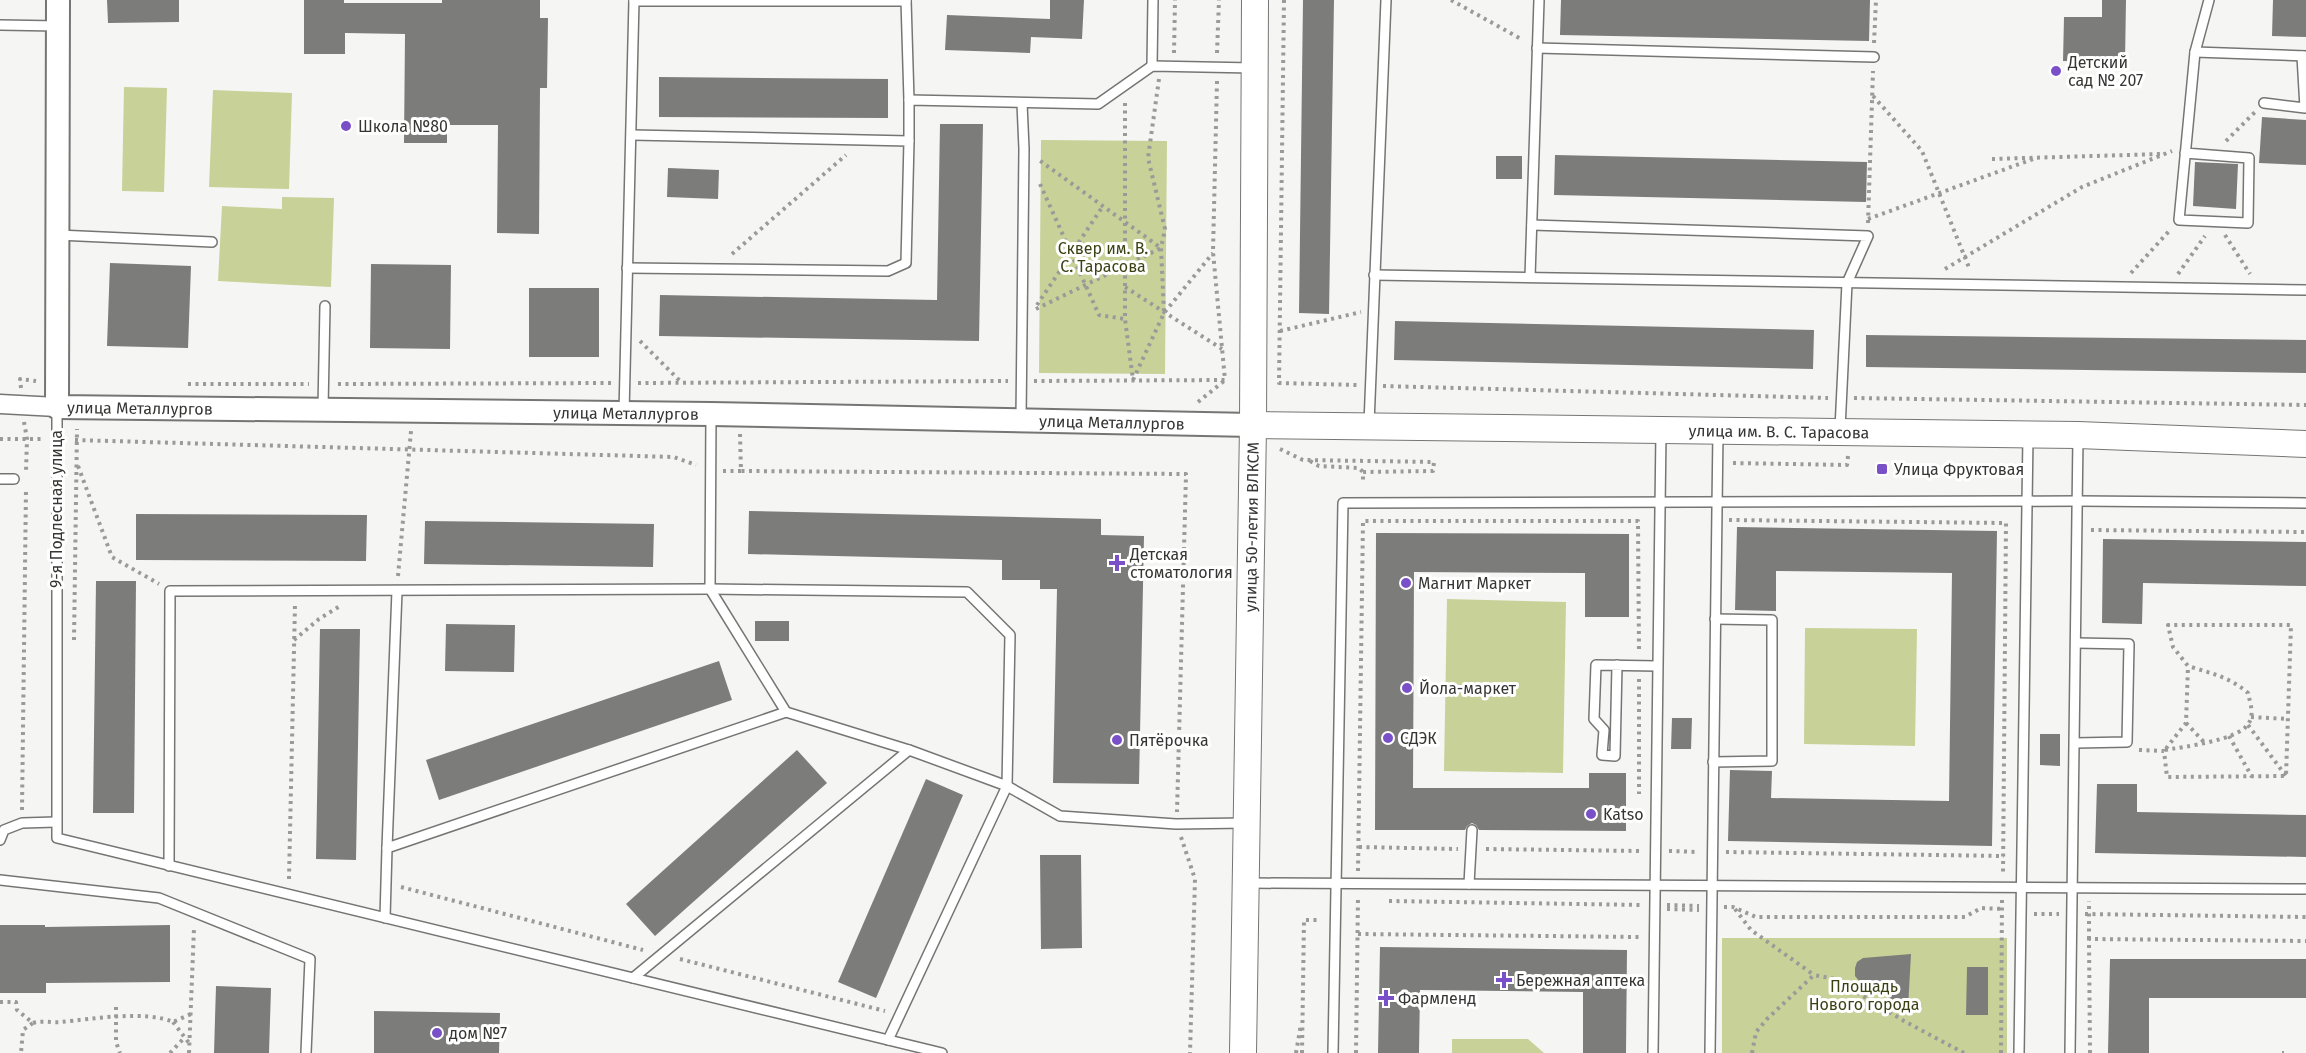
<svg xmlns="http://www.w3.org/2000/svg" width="2306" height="1053" font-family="'Fira Sans',sans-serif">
<rect width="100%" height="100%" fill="#f5f6f3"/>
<g fill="#c8d198">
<path d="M124 87 167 88 164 192 122 191Z"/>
<path d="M213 90 292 93 289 189 209 187Z"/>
<path d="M1041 140 1167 141 1165 374 1039 373Z"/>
<path d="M282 197 334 198 331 287 218 281 222 206 282 209Z"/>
<path d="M1447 599 1566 602 1563 773 1444 771Z"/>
<path d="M1805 628 1917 629 1915 746 1804 744Z"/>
<rect x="1722" y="938" width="285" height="115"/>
<path d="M1452 1039H1528L1544 1053H1452Z"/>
</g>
<g fill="#7c7d7a">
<path d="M107 0H179V22L108 23Z"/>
<path d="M304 0H344V3H442V0H540V18H548L547 88H540L539 234 497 233 498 125H447V143H404L405 34 345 33V54H304Z"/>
<path d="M1050 0H1084L1082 39 1031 37 1030 53 945 50 947 15 1050 19Z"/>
<path d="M1303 0H1334L1329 314 1299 313Z"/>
<path d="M1561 0H1870L1869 41 1560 35Z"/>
<path d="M2102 0H2126L2125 62 2063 61 2064 17H2102Z"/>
<path d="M2273 0H2306V37L2272 36Z"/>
<path d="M659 77 888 79V118L659 117Z"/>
<path d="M2262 117 2306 120V165L2259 163Z"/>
<path d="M940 124H983L979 341 659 336 660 295 937 300Z"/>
<path d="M1555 155 1867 162 1866 202 1554 195Z"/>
<rect x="1496" y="156" width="26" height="23"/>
<path d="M2195 162 2238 164 2236 209 2193 206Z"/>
<path d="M668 168 719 170 718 199 667 197Z"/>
<path d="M110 263 191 266 188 348 107 346Z"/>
<path d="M371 264 451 265 450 349 370 348Z"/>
<rect x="529" y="288" width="70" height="69"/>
<path d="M1395 321 1814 330 1813 369 1394 360Z"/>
<path d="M1866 335 2306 340V373L1866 367Z"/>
<path d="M749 511 1101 519V535L1144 536 1139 784 1053 783 1057 589H1040V580H1002V560L748 554Z"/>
<path d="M136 514 367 515 366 561 136 560Z"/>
<path d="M425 521 654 524 653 567 424 564Z"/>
<path d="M1737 527 1997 531 1992 846 1728 841 1730 770 1772 771 1771 798 1949 801 1952 573 1776 571V611L1735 610Z"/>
<path d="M1376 533 1629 534V617H1585V573L1414 572 1413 788H1589V773H1626V831L1479 830 1476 825 1472 823 1467 826 1465 830H1375Z"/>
<path d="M2103 539 2306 542V586L2143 583 2142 624 2102 623Z"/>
<path d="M96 581H136L134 813H93Z"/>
<rect x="755" y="621" width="34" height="20"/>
<path d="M446 624 515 625 514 672 445 671Z"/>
<path d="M320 629H360L356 860 316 859Z"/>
<path d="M719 661 732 700 439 800 426 760Z"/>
<path d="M1672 718H1692L1691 749H1671Z"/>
<path d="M2040 734H2060V766L2040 765Z"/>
<path d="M797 750 827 783 655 936 626 904Z"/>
<path d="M926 779 963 795 876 998 838 982Z"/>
<path d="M2097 784H2137V812L2306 815V857L2095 853Z"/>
<path d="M1040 855H1081L1082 948 1041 949Z"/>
<path d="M0 925H45V927L170 925V982L46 983V993H0Z"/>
<path d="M1380 947 1627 950 1626 1053H1583V992L1420 990 1419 1053H1378Z"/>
<path d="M1911 954 1908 1008 1860 982 1855 976V968L1857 962 1863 958Z"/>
<path d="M2110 959H2306V998H2149V1053H2108Z"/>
<path d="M1967 967H1988V1015H1966Z"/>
<path d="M216 986 271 988 269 1053H214Z"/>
<path d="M374 1011 500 1013 499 1053H374Z"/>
</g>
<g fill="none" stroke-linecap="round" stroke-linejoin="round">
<defs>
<g id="service">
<path d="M906 0 909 100"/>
<path d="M634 1H906"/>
<path d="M0 25 58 26"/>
<path d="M1537 48 1874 57"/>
<path d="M2195 52 2306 56"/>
<path d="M1152 66 1153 0"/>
<path d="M2264 103 2305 108 2302 56"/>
<path d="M909 141V100L1098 104 1152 66 1253 68"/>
<path d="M2185 153 2249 158 2248 223 2179 220 2195 52 2209 0"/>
<path d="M1532 225 1868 236 1847 283 1840 429"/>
<path d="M58 235 212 242"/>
<path d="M627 268 888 271 906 263 909 141 632 135"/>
<path d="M1374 275 2306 290"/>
<path d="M1530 277 1539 0"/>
<path d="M57 407V838L942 1053"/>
<path d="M323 408 325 306"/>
<path d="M624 413 634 0"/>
<path d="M711 414 710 589 786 712 909 750 1007 786 1060 816 1176 824 1245 823"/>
<path d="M1021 419 1024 149 1022 103"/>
<path d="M1369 424 1386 0"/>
<path d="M0 479H14"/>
<path d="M1617 665 1615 756 1602 755 1604 730 1594 719 1596 665 1657 666"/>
<path d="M2075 743 2127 742 2129 644 2076 643"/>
<path d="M1713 762 1772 761V620L1715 619"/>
<path d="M0 840 4 830 22 823 56 822"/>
<path d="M387 848 397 591"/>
<path d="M169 866 170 591 710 589 967 592 1010 635 1007 786 888 1040"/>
<path d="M0 880 159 898 310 959 306 1053"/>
<path d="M1249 883 2306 889"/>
<path d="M1469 884 1472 830"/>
<path d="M385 918 387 848 786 712"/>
<path d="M633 978 909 750"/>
<path d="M1333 1053 1343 503 2078 501 2306 503"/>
<path d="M1653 1053 1661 432"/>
<path d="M1710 1053 1718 431"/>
<path d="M2019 1053 2028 436"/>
<path d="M2070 1053 2078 437"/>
</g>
<path id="minor" d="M0 404 57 407"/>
<g id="tertiary">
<path id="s1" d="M58 0 57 407 711 414 1253 425"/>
</g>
<g id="secondary">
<path id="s2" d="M1253 425 2078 435 2306 444"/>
<path id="s3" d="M1243 1053 1253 425 1255 0"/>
</g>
</defs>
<use href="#service" stroke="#757673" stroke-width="12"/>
<use href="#minor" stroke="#757673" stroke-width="21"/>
<use href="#tertiary" stroke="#757673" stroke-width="26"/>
<use href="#secondary" stroke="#757673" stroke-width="28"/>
<g stroke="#9a9b99" stroke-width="4" stroke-dasharray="3 4.5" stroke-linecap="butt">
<path d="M1284 0 1279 383 1357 385"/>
<path d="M1451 0 1523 40"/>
<path d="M1874 43 1876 0"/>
<path d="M1174 53 1175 0"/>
<path d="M1217 53 1219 0"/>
<path d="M1159 79 1148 158 1165 229 1161 248 1164 313"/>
<path d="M1217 81 1213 252 1225 380"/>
<path d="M1873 96 1922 151 1970 270"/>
<path d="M1125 103V319L1133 380"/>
<path d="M2226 141 2255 112"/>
<path d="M1992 159 2161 154"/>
<path d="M1040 184 1099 315 1125 319"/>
<path d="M1868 219 2033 159"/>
<path d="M1868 223 1873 71"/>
<path d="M2225 235 2250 274"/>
<path d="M732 254 846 155"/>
<path d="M1945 269 2082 187 2172 151"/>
<path d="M2131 273 2170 230"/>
<path d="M2178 274 2205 236"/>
<path d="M1125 287 1222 349"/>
<path d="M1037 305 1103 206"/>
<path d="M1036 309 1161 248 1039 160"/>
<path d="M1280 331 1361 312"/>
<path d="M640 341 681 382"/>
<path d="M1133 380 1164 313 1213 253"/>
<path d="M1034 381 1225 380"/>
<path d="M638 383 1008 381"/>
<path d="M188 384H309"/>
<path d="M338 384 612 383"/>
<path d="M1383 386 1828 398"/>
<path d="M21 388 20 379 36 381"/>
<path d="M1854 398 2306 405"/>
<path d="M1198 402 1224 381"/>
<path d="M24 422 27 439 26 471"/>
<path d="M740 434 741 471 1186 474 1177 812"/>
<path d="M0 439H43"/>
<path d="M75 440 674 457 696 465"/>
<path d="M1280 449 1303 460 1434 462 1433 471 1363 472V480"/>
<path d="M1310 461 1319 466 1359 468 1363 472"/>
<path d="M1733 463 1847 465 1848 456"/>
<path d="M78 466 112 557 159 584"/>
<path d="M723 471H741"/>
<path d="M1729 520 2006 523 2003 874"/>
<path d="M2091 530 2306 532"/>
<path d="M398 576 411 431"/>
<path d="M74 640 77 429"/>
<path d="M294 640 319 619 340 606"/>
<path d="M1639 679V794"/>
<path d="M2251 717 2288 719"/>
<path d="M2186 723 2204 742"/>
<path d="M2248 725 2286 776"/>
<path d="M2229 736 2252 777"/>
<path d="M2139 750 2164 751 2167 777 2286 776 2291 625H2168L2173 647 2188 666 2186 723 2164 751"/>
<path d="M2165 750C2183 747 2239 740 2248 724 2255 715 2250 703 2248 693 2230 677 2210 673 2188 666"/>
<path d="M22 810 26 488"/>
<path d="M1181 837 1195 879 1190 1053"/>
<path d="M1359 847 1458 849"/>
<path d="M1486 849 1641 851"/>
<path d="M1669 851 1698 852"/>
<path d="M1726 852 2004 856"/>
<path d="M1358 871 1363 521H1638L1639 653"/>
<path d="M289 879 295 604"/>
<path d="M401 887 643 950"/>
<path d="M1389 901 1642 905"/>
<path d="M1667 905 1699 906"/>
<path d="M1724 907H1733L1756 917H1965L1981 908 2003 909"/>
<path d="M1667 909 1699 910"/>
<path d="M1735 909 1751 930 1814 975"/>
<path d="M2034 914H2059"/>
<path d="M2085 914 2306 917"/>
<path d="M1358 934 1639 937"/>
<path d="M2089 939V901"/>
<path d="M680 959 885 1011"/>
<path d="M0 1002H16L17 1010 33 1023 23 1030 21 1053"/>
<path d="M116 1007V1042L120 1053"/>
<path d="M173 1022 189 1043"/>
<path d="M33 1023C43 1020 51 1023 61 1022 91 1019 146 1010 173 1022L191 1014"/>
<path d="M170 1053 185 1037"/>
<path d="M189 1053 194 928"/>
<path d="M1296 1053 1301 1024"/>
<path d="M1302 1053 1304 920H1320"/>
<path d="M1356 1053 1358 896"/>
<path d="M1752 1053 1756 1032 1767 1019 1814 975 1835 979 1904 1021 1964 1053"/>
<path d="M2001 1053 2002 900"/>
<path d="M2090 1053 2089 939 2306 941"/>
<path d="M2282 1053H2284"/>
</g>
<use href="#service" stroke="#fff" stroke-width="9"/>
<use href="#minor" stroke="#fff" stroke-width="18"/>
<use href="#tertiary" stroke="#fff" stroke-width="22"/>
<use href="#secondary" stroke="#fff" stroke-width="26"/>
</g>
<g fill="#7a50c9" stroke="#fff" stroke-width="2">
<circle cx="2056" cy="71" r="6"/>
<circle cx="346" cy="126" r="6"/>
<rect x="1876" y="463" width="12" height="12" rx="3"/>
<path d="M1114 554h6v6h6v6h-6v6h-6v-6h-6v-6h6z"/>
<circle cx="1406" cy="583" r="6"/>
<circle cx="1407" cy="688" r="6"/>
<circle cx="1388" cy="738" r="6"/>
<circle cx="1117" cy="740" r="6"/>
<circle cx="1591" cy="814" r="6"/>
<path d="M1501 971h6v6h6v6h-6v6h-6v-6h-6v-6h6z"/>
<path d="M1383 989h6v6h6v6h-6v6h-6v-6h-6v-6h6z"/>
<circle cx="437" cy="1033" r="6"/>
</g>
<g text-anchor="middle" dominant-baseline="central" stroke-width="6" stroke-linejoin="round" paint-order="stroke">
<g font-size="16" fill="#353534" stroke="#fff" text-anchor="start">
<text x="2068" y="62">Детский<tspan x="2068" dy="18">сад № 207</tspan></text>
<text x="358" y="126">Школа №80</text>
<text x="1894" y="469">Улица Фруктовая</text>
<text x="1130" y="554">Детская<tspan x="1130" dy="18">стоматология</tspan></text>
<text x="1418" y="583">Магнит Маркет</text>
<text x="1419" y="688">Йола-маркет</text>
<text x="1400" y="738">СДЭК</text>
<text x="1129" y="740">Пятёрочка</text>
<text x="1603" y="814">Katso</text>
<text x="1516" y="980">Бережная аптека</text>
<text x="1398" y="998">Фармленд</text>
<text x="449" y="1033">дом №7</text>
</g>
<g font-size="16" fill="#3b4113" stroke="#fff">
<text x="1103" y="248">Сквер им. В.<tspan x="1103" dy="18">С. Тарасова</tspan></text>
<text x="1864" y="986">Площадь<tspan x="1864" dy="18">Нового города</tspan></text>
</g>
<g font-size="16" fill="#353534" stroke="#fff">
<text stroke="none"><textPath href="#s1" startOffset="490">улица Металлургов</textPath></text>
<text stroke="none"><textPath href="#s1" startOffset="976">улица Металлургов</textPath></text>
<text stroke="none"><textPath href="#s1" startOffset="1462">улица Металлургов</textPath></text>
<text stroke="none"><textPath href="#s2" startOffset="526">улица им. В. С. Тарасова</textPath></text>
<text transform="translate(56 509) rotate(-90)">9-я Подлесная улица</text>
<text stroke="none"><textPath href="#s3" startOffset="526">улица 50-летия ВЛКСМ</textPath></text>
</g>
</g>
</svg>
